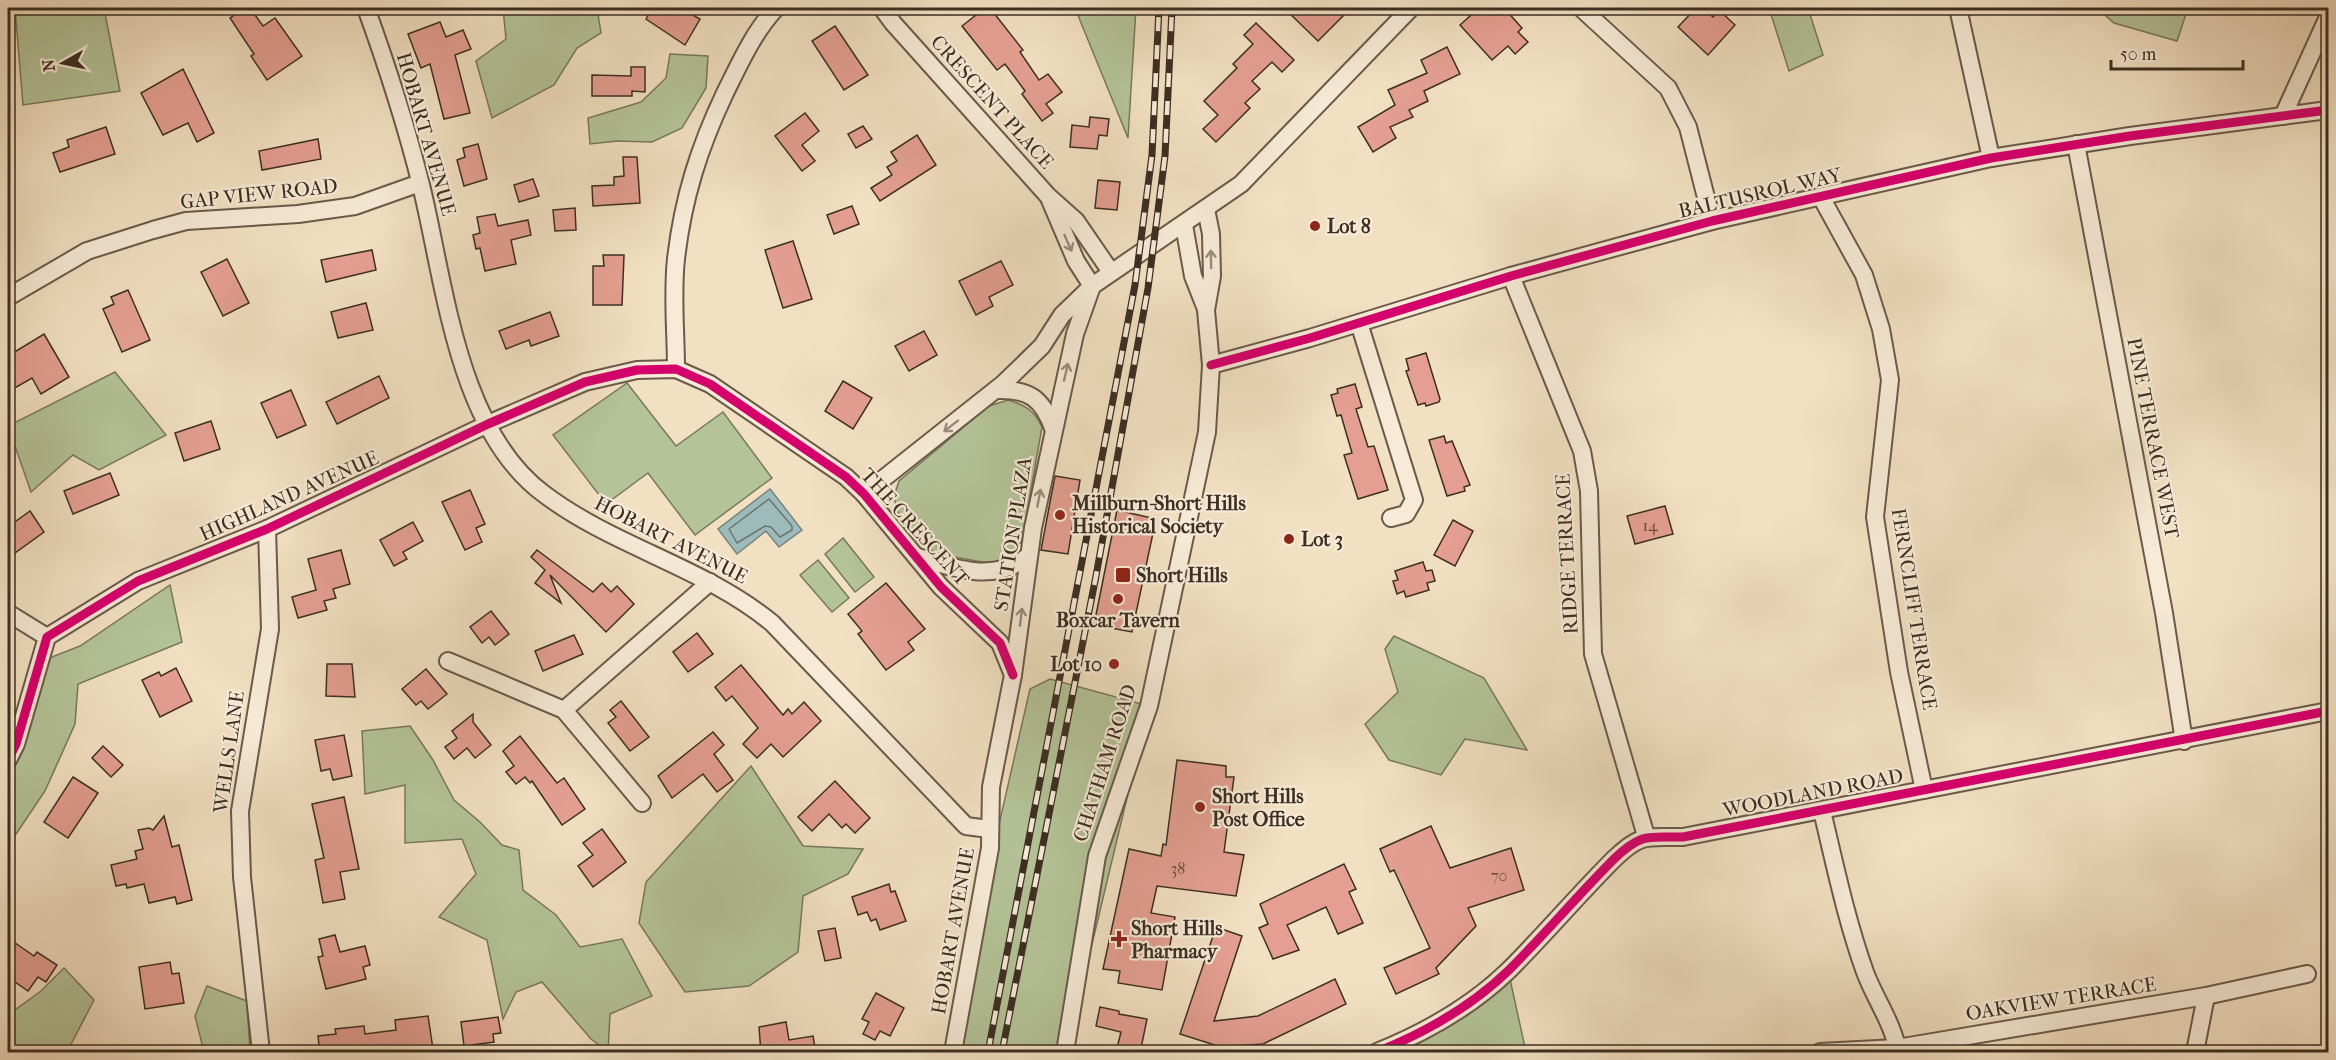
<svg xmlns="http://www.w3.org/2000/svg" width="2336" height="1060" font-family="'IM FELL French Canon',serif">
<rect width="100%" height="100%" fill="#f2e0c2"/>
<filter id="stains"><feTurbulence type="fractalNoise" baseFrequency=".00333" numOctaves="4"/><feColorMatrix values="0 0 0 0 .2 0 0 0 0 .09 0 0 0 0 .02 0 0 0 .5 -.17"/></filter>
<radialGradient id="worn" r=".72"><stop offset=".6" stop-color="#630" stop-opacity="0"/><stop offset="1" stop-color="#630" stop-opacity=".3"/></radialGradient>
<g fill="#b4c398" stroke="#78785d" stroke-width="1.5">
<path d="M15 8H104L120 91 23 105Z"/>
<path d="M503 8H597L601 33 577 48 554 85 492 118 476 61 506 39Z"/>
<path d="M1075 8H1136L1128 138Z"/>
<path d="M1769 8H1808L1823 55 1789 71Z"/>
<path d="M2097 8H2188L2177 41 2114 23Z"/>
<path d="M670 54 708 56 706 88 682 128 652 142 617 141 590 144 588 118 641 102 666 78Z"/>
<path d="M115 372 166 435 99 470 73 455 31 492 8 426Z"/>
<path d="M627 383 676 446 723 412 772 478 695 535 648 473 606 504 553 435Z"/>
<path d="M1008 400C1025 405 1034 410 1042 427L1022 541 1010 555 994 564 937 554 915 539 897 511 894 496 899 481 989 406Z"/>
<path d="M843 538 874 577 855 592 825 554Z"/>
<path d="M818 560 849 598 832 612 800 575Z"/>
<path d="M170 585 182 642 78 684 75 724 45 791 8 846V740L44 660 80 646Z"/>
<path d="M1394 636 1484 678 1527 750 1465 739 1441 775 1389 760 1365 724 1398 692 1385 649Z"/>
<path d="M1050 679 1149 706 1081 990 1070 1052H947L1030 689Z"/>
<path d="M410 726 433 760 454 800 480 822 502 845 519 850 523 890 556 915 580 947 622 939 652 996 610 1014 608 1052 591 1039 542 982 516 992 503 1019 487 940 439 917 476 874 462 839 405 843V785L365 794 362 731Z"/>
<path d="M751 766 803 846 863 849 848 874 803 896 798 952 749 986 685 992 639 923 646 882Z"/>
<path d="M64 968 94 1000 67 1052H8V1015L41 991Z"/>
<path d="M1508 970 1526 1052H1377Z"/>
<path d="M207 986 247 1001 250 1052H204L195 1016Z"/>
</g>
<path fill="#9dbbba" stroke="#76837d" stroke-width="1.5" d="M770 489 802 530 779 547 766 531 737 554 718 529Z"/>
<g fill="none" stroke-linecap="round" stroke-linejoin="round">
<path stroke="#6c746e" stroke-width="1.5" d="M769 499 792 526V530L780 537 771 527 765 526 737 543 729 529Z"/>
</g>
<g fill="#e49f92" stroke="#3c2e22" stroke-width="1.5">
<path d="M245 8H250L263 26 275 18 302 56 267 80 251 56 254 54 230 18Z"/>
<path d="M652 8H692L689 13 700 19 685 45 646 19Z"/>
<path d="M985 8H990L1023 50 1020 52 1039 80 1048 74 1062 92 1046 104 1053 113 1042 121 1022 94 1025 91 1005 64 997 70 962 26Z"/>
<path d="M1284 8H1351L1318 41Z"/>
<path d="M1479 8H1504L1522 28 1518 32 1528 42 1515 54 1508 46 1492 60 1460 25Z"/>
<path d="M1696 8H1703L1713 17 1719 10 1735 25 1708 55 1678 27Z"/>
<path d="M440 22 446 37 463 30 471 49 455 55 470 113 444 119 430 64 421 68 408 34Z"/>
<path d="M1256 23 1294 60 1282 72 1272 62 1252 81 1260 89 1245 103 1250 108 1216 142 1203 129 1218 115 1204 101 1237 68 1233 64 1253 44 1244 35Z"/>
<path d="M835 26 868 75 844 90 812 41Z"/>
<path d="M1447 47 1460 74 1424 91 1428 101 1409 110 1413 117 1390 127 1396 138 1373 152 1358 127 1395 105 1388 90 1427 73 1421 60Z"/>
<path d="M631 67H645V92L632 91V96H592V75L631 76Z"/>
<path d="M183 69 214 133 197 142 188 123 163 135 141 93Z"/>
<path d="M805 113 819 131 802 145 815 161 802 171 775 136Z"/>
<path d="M1090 117 1109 119 1107 136 1099 135 1097 149 1070 147 1072 125 1089 127Z"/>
<path d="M863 126 872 139 856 148 848 134Z"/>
<path d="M106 127 115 154 60 172 53 153 69 147 67 140Z"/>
<path d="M917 135 936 165 880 201 871 188 892 175 887 167 897 161 891 152Z"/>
<path d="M318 139 321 159 262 170 259 151Z"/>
<path d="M478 144 487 179 464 186 457 160 465 157 463 148Z"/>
<path d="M623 157H637L640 203 593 206 592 186 614 185V177L624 176Z"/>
<path d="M533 179 539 196 519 202 514 185Z"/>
<path d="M1098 180 1120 182 1117 210 1095 208Z"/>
<path d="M852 206 859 224 834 234 827 215Z"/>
<path d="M575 208 576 230 555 231 553 210Z"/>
<path d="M495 214 498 226 528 220 531 235 511 240 516 264 485 271 480 248 476 249 473 235 480 233 477 217Z"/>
<path d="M793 241 812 299 783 308 765 250Z"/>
<path d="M372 250 376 270 326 282 321 260Z"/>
<path d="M603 255H624L622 305H593V266H604Z"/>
<path d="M227 259 249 303 223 316 201 272Z"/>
<path d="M1001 261 1013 285 989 297 993 306 976 315 959 281Z"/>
<path d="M128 290 150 340 122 352 103 309 114 304 111 297Z"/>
<path d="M366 303 373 330 338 338 331 312Z"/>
<path d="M550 312 559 336 531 346 529 340 506 349 499 331Z"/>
<path d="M924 331 937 355 909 371 895 346Z"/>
<path d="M44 334 69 377 41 394 32 378 13 389 8 379V356Z"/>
<path d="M1426 353 1440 399 1439 402 1426 406 1425 403 1418 405 1406 371 1409 370 1406 359Z"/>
<path d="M379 376 389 398 337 424 326 402Z"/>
<path d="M843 381 872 398 853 429 825 411Z"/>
<path d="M1355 384 1362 407 1356 409 1368 447 1374 446 1388 490 1358 499 1344 455 1352 453 1341 415 1337 416 1331 395 1338 393 1337 389Z"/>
<path d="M291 390 306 425 277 438 261 403Z"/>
<path d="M211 421 220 449 184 461 175 433Z"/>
<path d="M1444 436 1446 443 1452 441 1470 485 1464 487 1465 491 1447 496 1429 440Z"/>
<path d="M110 473 119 495 73 514 64 491Z"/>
<path d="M1055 476 1080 480 1068 554 1041 550Z"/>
<path d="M470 490 485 524 476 528 482 542 465 550 442 502Z"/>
<path d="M1665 506 1673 534 1635 544 1627 516Z"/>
<path d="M1117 510 1156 519 1132 632 1094 625Z"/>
<path d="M30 511 44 532 8 558V527Z"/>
<path d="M1453 520 1473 531 1455 566 1434 555Z"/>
<path d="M413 522 423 541 403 552 407 559 394 566 380 540Z"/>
<path d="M341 550 350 584 333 589 336 598 324 601 327 610 298 618 292 597 316 590 308 559Z"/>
<path d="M537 550 593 592 602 583 611 592 617 586 634 604 606 632 550 575 561 603 535 583 545 570 531 557Z"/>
<path d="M1423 562 1426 571 1432 570 1435 581 1427 583 1429 590 1406 597 1404 591 1397 594 1393 581 1398 580 1395 571Z"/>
<path d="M886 583 925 629 908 642 914 650 886 670 858 634 862 631 848 614Z"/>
<path d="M491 611 509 634 495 645 489 637 482 643 470 627Z"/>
<path d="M697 633 713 654 688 672 673 652Z"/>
<path d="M574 635 583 654 543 671 535 651Z"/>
<path d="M327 664H352L355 697 326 696Z"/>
<path d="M741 665 783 715 788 709 792 714 804 702 821 721 783 757 771 744 757 758 743 744 758 728 732 696 726 701 715 687Z"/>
<path d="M176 668 192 701 160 717 142 680 159 672 161 676Z"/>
<path d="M426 669 447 694 428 709 421 701 416 705 402 689Z"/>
<path d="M621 701 649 737 630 751 608 723 616 717 610 710Z"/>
<path d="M473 714V722L491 745 475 758 467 748 454 759 445 747 457 738 452 731Z"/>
<path d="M713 732 724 745 714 754 733 780 717 792 703 774 672 798 658 776Z"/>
<path d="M344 735 352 776 333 780 330 769 321 771 315 740Z"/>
<path d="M520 736 557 783 564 778 585 809 562 825 532 781 530 783 525 777 516 784 506 772 514 766 503 751Z"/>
<path d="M103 746 123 765 111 777 92 758Z"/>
<path d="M1177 760 1226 766V777H1234L1224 852 1244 855 1236 896 1157 886 1151 913 1175 917 1162 990 1118 983 1120 971 1103 969 1129 849 1161 856 1163 844 1166 845Z"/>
<path d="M73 777 98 793 68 838 44 822Z"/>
<path d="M835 781 870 818 855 833 846 824 842 828 829 814 812 831 798 817Z"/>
<path d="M344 797 359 869 340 872 345 899 323 903 315 860 324 858 312 804Z"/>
<path d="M164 816 172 847 179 845 192 900 177 904 175 897 149 903 144 884 127 888 126 884 116 886 111 865 137 859 135 851 143 849 138 830 149 828 153 830Z"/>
<path d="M1431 826 1450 868 1511 848 1524 890 1468 908 1476 926 1436 968 1439 974 1396 994 1384 968 1430 948 1394 870 1390 872 1380 849Z"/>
<path d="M602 829 626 862 593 887 578 866 593 855 583 843Z"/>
<path d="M1344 864 1356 889 1349 892 1363 923 1338 934 1326 907 1287 925 1299 950 1273 959 1259 928 1268 924 1260 904Z"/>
<path d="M889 884 891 892 895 891 906 921 880 930 876 919 871 921 867 912 858 915 852 897Z"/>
<path d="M1216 927 1242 936 1214 1021 1258 1016 1335 979 1346 1004 1263 1044 1221 1047 1180 1034Z"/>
<path d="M835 928 841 958 825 961 818 931Z"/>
<path d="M335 935 340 952 365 946 370 965 363 967 366 979 326 989 318 957 323 956 319 939Z"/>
<path d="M8 938 34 956 37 952 57 965 46 982 38 977 28 991 8 977Z"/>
<path d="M170 962 172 974 179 973 184 1003 145 1009 139 967Z"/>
<path d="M876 993 904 1008 890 1036 880 1031 875 1040 863 1034 869 1022 862 1019Z"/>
<path d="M1100 1007 1119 1011V1014L1147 1019 1140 1053 1117 1048 1121 1032 1096 1026Z"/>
<path d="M428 1016 433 1049 406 1053H385L384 1049 320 1053 318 1036 336 1034 335 1029 364 1026 365 1034 396 1030 395 1020Z"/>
<path d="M498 1017 501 1033 493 1034 494 1042 464 1046 461 1022Z"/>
<path d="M786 1022 789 1040 813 1036 816 1053H761L759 1027Z"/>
</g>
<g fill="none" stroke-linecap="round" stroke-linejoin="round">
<defs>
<g id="street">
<path d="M366 8C387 66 406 125 421 185 445 283 457 430 544 494 614 547 704 567 772 623L966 826 989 829"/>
<path d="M882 8 893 23 1048 196 1076 221 1111 272"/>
<path d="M1581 8 1668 88 1688 127 1712 221"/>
<path d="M1958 8 1991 158"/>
<path d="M2283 116 2328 17"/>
<path d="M2076 144 2164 613 2184 741"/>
<path d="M1821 197 1864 275 1881 329 1890 380 1875 517 1899 672 1924 790"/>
<path d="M1050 200 1076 261 1092 286"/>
<path d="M1184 225 1193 276 1206 309"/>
<path d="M1511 276 1582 451 1589 491 1593 654 1646 836"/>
<path d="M8 297 87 251 153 230 186 221 298 214 355 206 420 183"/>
<path d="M1359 323 1414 500 1406 514 1391 518"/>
<path d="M1211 365 1310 338 1511 276 1712 221 1991 158 2130 136 2328 110"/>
<path d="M676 369C676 333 672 295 676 259 683 198 699 148 725 93 740 63 753 33 776 8"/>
<path d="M997 390C1029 389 1042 398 1053 428"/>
<path d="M864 494 1004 383 1042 346 1062 315 1092 286 1241 184 1411 8"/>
<path d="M918 557C955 569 996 583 1028 556"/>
<path d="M8 613 47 637"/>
<path d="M448 661 564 710 642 803"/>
<path d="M564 710 710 582"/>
<path d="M8 760 16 744 47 637 138 581 267 529 488 424 585 382 637 370 676 369 710 384 846 477 864 494 941 587 1000 643 1013 675"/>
<path d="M1822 811C1835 865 1846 919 1865 972 1875 999 1893 1023 1898 1052"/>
<path d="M261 1052 242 877 240 811 270 629 267 529"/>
<path d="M953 1052 990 848 991 787 1013 675 1033 528 1075 334 1092 286"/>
<path d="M1065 1052 1097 856 1149 706 1207 432 1211 365 1206 310 1212 276 1211 234 1206 209"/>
<path d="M1377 1052C1424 1033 1472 1006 1509 970 1545 934 1578 895 1614 859 1642 832 1647 838 1683 837L2328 711"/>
<path d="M1820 1052 1897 1048 2206 996 2307 974"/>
<path d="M2195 1052 2206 996"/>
</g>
</defs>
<use href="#street" stroke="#6a5a4a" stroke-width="20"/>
<use href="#street" stroke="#f7ebd7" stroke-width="16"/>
<defs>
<g id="rail">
<path d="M988 1052 1135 285 1152 155 1159 8"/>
<path d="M1002 1052 1096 576 1148 288 1165 156 1172 8"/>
</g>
</defs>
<use href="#rail" stroke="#3c2e22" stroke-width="7"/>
<use href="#rail" stroke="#f7ebd7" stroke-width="4.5" stroke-dasharray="14" stroke-linecap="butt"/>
<defs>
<g id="cycleway">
<path d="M1211 365 1310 338 1511 276 1712 221 1991 158 2130 136 2328 110"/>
<path d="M8 760 16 744 47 637 138 581 267 529 488 424 585 382 637 370 676 369 710 384 846 477 864 494 941 587 1000 643 1013 675"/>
<path d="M1377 1052C1424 1033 1472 1006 1509 970 1545 934 1578 895 1614 859 1642 832 1647 838 1683 837L2328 711"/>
</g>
</defs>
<use href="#cycleway" stroke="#f7ebd7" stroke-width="13"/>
<use href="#cycleway" stroke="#d6006c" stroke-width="9"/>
</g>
<defs><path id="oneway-shaft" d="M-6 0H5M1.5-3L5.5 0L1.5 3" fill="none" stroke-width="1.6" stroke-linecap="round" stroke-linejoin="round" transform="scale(1.5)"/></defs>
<g stroke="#9a8c7c">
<use href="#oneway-shaft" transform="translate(1068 243) rotate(66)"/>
<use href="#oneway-shaft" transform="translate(1211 259) rotate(-91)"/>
<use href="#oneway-shaft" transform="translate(1066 372) rotate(-77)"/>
<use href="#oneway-shaft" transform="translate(951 426) rotate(142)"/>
<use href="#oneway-shaft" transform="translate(1039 498) rotate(-79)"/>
<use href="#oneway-shaft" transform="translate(1021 617) rotate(-83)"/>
</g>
<g fill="#8f2418" stroke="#f7ebd7" stroke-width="2">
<circle cx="1315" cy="226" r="6"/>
<circle cx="1060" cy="515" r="6"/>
<circle cx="1289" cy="539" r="6"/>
<rect x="1115" y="567" width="16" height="16" rx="3"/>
<circle cx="1118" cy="599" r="6"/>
<circle cx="1114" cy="664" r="6"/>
<circle cx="1200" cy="807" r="6"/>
<path d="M1116 930h6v6h6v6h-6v6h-6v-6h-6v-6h6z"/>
</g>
<g text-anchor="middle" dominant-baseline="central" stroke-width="4.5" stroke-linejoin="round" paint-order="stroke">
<g font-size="16" fill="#664a3e">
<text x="1650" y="525">14</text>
<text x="1178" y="868">38</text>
<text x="1499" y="875">70</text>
</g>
<g font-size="20" fill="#3c2e22" stroke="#f7ebd7">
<text transform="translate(992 102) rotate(48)">CRESCENT PLACE</text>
<text transform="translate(426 134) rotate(74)">HOBART AVENUE</text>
<text transform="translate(1760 193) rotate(-13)">BALTUSROL WAY</text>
<text transform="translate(259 194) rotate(-6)">GAP VIEW ROAD</text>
<text transform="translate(2153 438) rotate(79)">PINE TERRACE WEST</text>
<text transform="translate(289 496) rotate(-24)">HIGHLAND AVENUE</text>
<text transform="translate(915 527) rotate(48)">THE CRESCENT</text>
<text transform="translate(1013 534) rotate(-81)">STATION PLAZA</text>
<text transform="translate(671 540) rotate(27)">HOBART AVENUE</text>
<text transform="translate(1567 554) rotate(-93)">RIDGE TERRACE</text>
<text transform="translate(1914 609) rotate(81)">FERNCLIFF TERRACE</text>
<text transform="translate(229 752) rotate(-82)">WELLS LANE</text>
<text transform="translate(1105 763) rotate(-72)">CHATHAM ROAD</text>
<text transform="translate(1813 793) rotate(-11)">WOODLAND ROAD</text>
<text transform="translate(953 931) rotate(-80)">HOBART AVENUE</text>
<text transform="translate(2061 999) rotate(-9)">OAKVIEW TERRACE</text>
</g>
<g font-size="20" font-weight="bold" fill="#3c2e22" stroke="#f7ebd7" text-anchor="start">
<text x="1327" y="226">Lot 8</text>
<text x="1072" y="503">Millburn-Short Hills<tspan x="1072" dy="23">Historical Society</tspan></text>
<text x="1301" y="539">Lot 3</text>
<text x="1136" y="575">Short Hills</text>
<text x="1118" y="620" text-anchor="middle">Boxcar Tavern</text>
<text x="1102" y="664" text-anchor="end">Lot 10</text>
<text x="1212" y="796">Short Hills<tspan x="1212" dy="23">Post Office</tspan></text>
<text x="1131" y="928">Short Hills<tspan x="1131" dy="23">Pharmacy</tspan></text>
</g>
</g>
<rect width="2336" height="1060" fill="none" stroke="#f2e0c2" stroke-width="30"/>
<rect x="9" y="9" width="2318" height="1042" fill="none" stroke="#3c2e22" stroke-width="3"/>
<rect x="15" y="15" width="2306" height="1030" fill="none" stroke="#3c2e22" stroke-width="1.5"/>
<g transform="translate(63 63) rotate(261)" stroke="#f7ebd7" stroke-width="4.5" paint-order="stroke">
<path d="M0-4.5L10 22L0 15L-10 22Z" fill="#3c2e22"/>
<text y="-9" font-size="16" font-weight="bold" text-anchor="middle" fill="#3c2e22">N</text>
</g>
<path d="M2111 60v9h132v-9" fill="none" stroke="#3c2e22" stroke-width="3"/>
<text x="2120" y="60" font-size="18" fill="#3c2e22" stroke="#f7ebd7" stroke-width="4.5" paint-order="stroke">50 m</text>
<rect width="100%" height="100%" filter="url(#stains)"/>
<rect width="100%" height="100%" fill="url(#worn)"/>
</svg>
